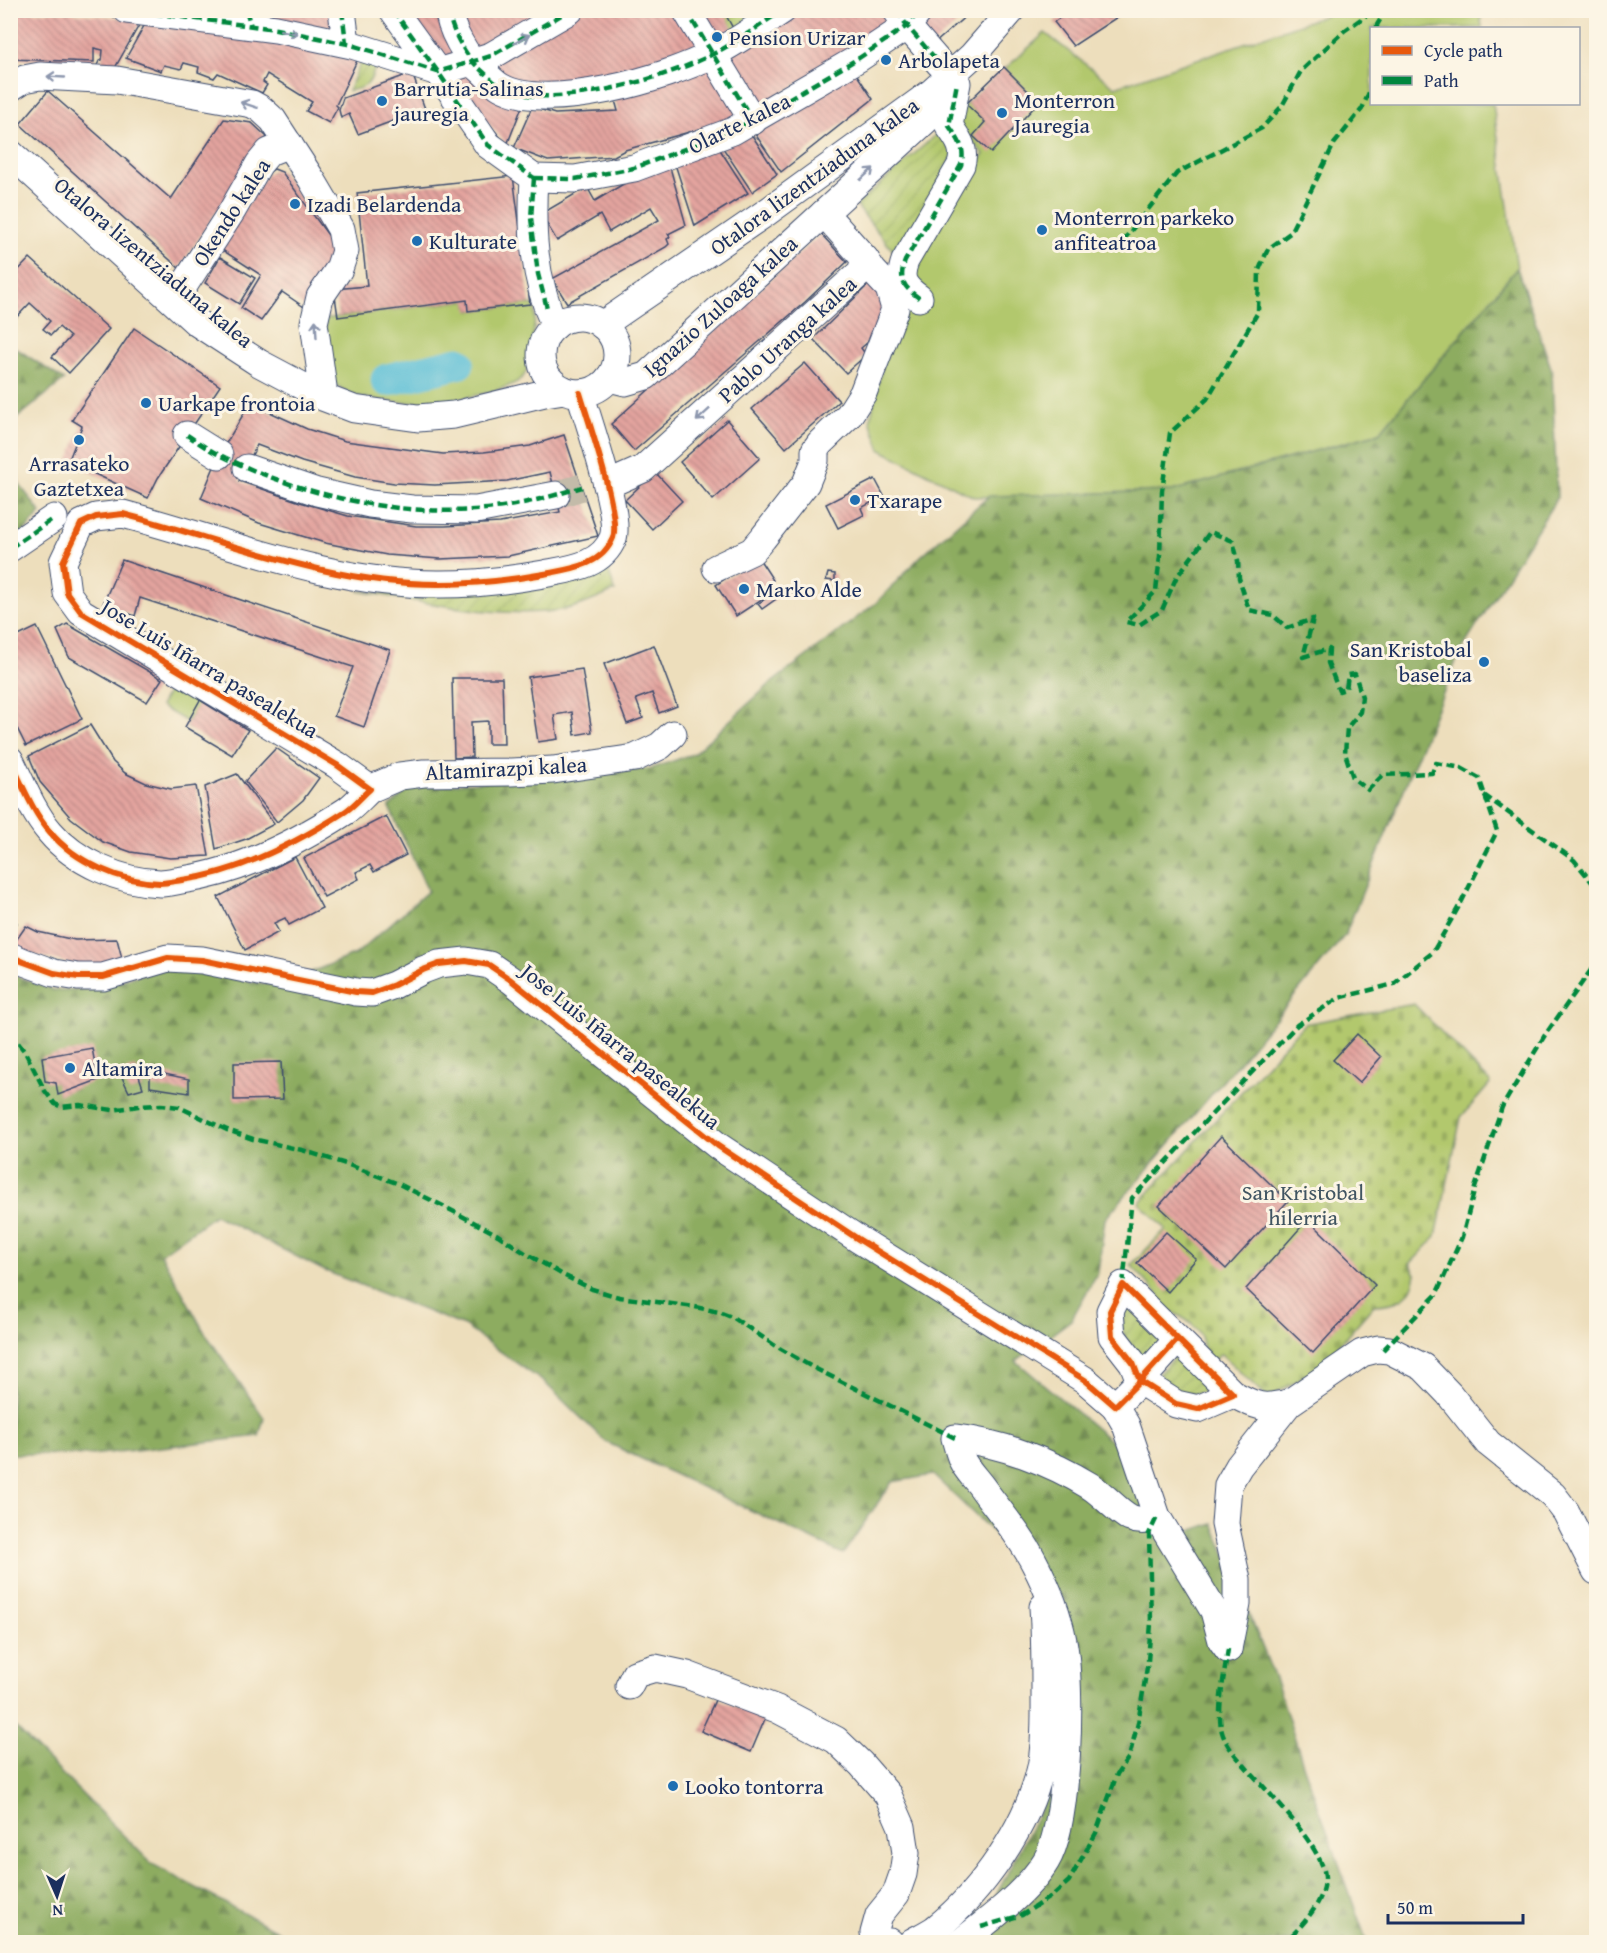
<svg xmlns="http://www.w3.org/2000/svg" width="1607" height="1953" font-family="'Gentium Book Plus',serif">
<defs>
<pattern id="forest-firs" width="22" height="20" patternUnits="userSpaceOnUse" patternTransform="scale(1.5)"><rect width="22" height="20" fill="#8dac60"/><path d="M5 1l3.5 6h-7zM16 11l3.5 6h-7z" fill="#728c52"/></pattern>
<pattern id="cemetery-stones" width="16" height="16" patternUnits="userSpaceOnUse" patternTransform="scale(1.5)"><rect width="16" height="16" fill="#b2c86d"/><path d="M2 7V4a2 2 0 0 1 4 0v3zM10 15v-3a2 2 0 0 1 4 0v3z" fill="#98ac61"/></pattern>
<pattern id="garden-furrows" width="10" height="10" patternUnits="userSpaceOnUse" patternTransform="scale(1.5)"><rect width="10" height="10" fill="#b2c86d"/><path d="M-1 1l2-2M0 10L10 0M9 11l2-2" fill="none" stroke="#98ac61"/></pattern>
<pattern id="building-back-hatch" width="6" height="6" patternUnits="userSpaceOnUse" patternTransform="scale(1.5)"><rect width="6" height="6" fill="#e4a49f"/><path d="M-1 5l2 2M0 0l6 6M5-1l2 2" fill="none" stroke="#b88685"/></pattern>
</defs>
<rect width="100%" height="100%" fill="#fcf5e5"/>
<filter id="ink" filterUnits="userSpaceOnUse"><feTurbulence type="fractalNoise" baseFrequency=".0167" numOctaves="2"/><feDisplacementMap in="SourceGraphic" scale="12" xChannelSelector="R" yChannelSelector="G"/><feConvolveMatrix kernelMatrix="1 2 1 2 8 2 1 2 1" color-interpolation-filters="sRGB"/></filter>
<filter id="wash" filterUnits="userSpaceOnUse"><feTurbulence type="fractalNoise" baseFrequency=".008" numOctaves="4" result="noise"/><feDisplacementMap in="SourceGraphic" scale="24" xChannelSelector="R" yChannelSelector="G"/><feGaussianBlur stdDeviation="1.35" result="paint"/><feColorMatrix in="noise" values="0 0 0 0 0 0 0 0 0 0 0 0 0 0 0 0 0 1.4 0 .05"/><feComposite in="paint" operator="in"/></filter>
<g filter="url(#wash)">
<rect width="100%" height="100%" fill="#eddebc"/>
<g fill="#b2c86d" stroke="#667c66" stroke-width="1.5">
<path d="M1338 11H1480L1482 28H1372V104H1493L1517 268 1379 433 1172 491 974 497 881 450 870 421 905 263 984 154 952 120 966 104 1045 33 1115 87Z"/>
<path d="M467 300 469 311 530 304 535 306C536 318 530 369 523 377 511 391 451 401 432 402 409 403 376 402 354 395 346 392 338 386 330 381L325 319Z"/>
<path d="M171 687 199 703 187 722 160 706Z"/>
</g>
<g fill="url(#forest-firs)" stroke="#546e5f" stroke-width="1.5">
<path d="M1517 268 1552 371 1557 498 1459 654 1345 935 1247 1053 1105 1219 1098 1272 1071 1320 1016 1361 1118 1447 1184 1533 1213 1523 1279 1689 1304 1767 1367 1942H941L994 1899 1055 1781 1064 1600 933 1475 892 1482 843 1554 606 1442 545 1383 464 1326 323 1270 215 1215 161 1254 205 1333 264 1418 259 1436 91 1455 11 1454 10 974 53 990 92 989 167 967 277 986 356 954 428 891 389 807 404 794 403 788 650 769 693 754 770 684 876 603 921 556 989 496 1172 491 1379 433Z"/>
<path d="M11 345 64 380 11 423H10Z"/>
<path d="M10 451 19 484 41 513 10 547Z"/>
<path d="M10 1722 152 1864 297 1942H11Z"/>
</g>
<path fill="url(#cemetery-stones)" stroke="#667c66" stroke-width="1.5" d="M1414 1004 1491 1083 1461 1117 1436 1237 1410 1264 1416 1274C1412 1299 1398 1304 1374 1305L1319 1368 1268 1398 1221 1354 1213 1361 1203 1352C1205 1331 1189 1320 1172 1312L1164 1314 1154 1304 1160 1296 1131 1265 1166 1229 1139 1203 1304 1024Z"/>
<g fill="url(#garden-furrows)" stroke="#667c66" stroke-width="1.5">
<path d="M723 11H750L751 22 735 32Z"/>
<path d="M364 56 378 62C368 81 375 86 348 91Z"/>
<path d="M937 134 944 136 955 153 898 257 856 205Z"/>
<path d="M607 566 615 591C603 596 592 601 581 605 521 625 420 601 358 591L400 594Z"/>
<path d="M1128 1305 1162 1339 1143 1360C1127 1339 1114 1332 1128 1305Z"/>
<path d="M1179 1352 1213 1388C1185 1401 1178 1393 1158 1374Z"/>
</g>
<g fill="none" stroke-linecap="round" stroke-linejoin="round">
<path stroke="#58bed6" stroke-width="33" d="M387 380 458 363"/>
</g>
<g id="blocks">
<g fill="url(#building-back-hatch)" fill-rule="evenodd">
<path d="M271 10H333L335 29 274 20Z"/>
<path d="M403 10H438L457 56 445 63Z"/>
<path d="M456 10H551L469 53Z"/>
<path d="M575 10H681L703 50 686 60 552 90 509 87 494 59Z"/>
<path d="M691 10H723L735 32 712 45Z"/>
<path d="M792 10H891L898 23 750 112 718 57Z"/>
<path d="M930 10H967L969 13 934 44 917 24Z"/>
<path d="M1071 10H1128L1073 46 1054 22Z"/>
<path d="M10 12H62L142 20 112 73 96 68 99 61 102 60 103 50 94 48V62L10 59Z"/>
<path d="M149 17 360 54 336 105 338 107 329 123 306 111 312 102 267 74 263 82 267 85 262 93 218 73 214 78 198 72 199 67 184 63 181 69 164 65 161 71 126 58Z"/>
<path d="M712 60 742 113 725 122 625 150 614 156 548 161 514 148 532 107 555 114 618 111 613 93Z"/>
<path d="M472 67 525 99 507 145 476 109 451 77Z"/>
<path d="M1004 67 1039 102 991 153 973 136 985 122 966 104Z"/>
<path d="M853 69 873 99 781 172 751 128Z"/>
<path d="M412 73 425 109 358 134 349 114 341 118 339 110 343 98Z"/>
<path d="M48 91 171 199 224 119 252 123 267 137 179 268 20 124Z"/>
<path d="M748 129 777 174 752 192 721 145Z"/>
<path d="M717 145 748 193 695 226 674 161Z"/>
<path d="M668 160 686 225 668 234 670 237 667 239 669 244 666 247 567 303 552 279 659 220 651 207 609 232 600 215 557 241 541 214 587 187 595 201 642 173Z"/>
<path d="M274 169 282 172 336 246 304 307 282 292 261 321 241 308 261 275 219 248 267 174Z"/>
<path d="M513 176 530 304 468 311 467 300 338 317 334 289 367 286 357 193Z"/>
<path d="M821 234 847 262 805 302 634 451 611 424Z"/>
<path d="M220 257 255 278 239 304 205 283Z"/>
<path d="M30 258 109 329 69 373 52 357 70 337 59 327 51 335 43 329 50 321 30 303 12 322 10 321V279Z"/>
<path d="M870 283 887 302 875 336 861 348 866 355 846 373 813 339Z"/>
<path d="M134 328 220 386 158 478 148 498 68 462 82 426 72 420Z"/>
<path d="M805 363 839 401 786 448 752 409Z"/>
<path d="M250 403 307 429 345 441 443 454 484 452 530 446 564 435 598 536 508 556 440 559 387 555 325 543 259 523 201 498 219 455ZM257 445 302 462 355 477 394 483 435 485 507 481 550 472 560 512 500 523 445 526H416L348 516 300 502 239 481Z"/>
<path d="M727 420 760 458 713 500 680 462Z"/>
<path d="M655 472 682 501 652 529 625 500Z"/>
<path d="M875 479 884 496 861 508 864 515 838 528 826 504Z"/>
<path d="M758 557 773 580 766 585 771 593 736 616 716 585Z"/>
<path d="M122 560 390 650 364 727 334 716 353 667 140 598 135 616 103 604Z"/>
<path d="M828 573 835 574V581L826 580Z"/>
<path d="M804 588V594L795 598 792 592Z"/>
<path d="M772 594 776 599 762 609 758 604Z"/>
<path d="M67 624 162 679 147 702 69 657 57 630Z"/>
<path d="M37 627 82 719 26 746 10 714V640Z"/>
<path d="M654 645 677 706 659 713 652 693 636 699 643 718 627 724 604 664Z"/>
<path d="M582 669 592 732 575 735 572 712 554 715 558 739 538 742 528 677Z"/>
<path d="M452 678H502L504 744H488V721L471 722 472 757 454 758Z"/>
<path d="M200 700 248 730 232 755 185 727Z"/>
<path d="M90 725 113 762 125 773 146 783 171 789 196 786 209 856 170 858 131 852 103 842 71 818 40 782 29 756Z"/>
<path d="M276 748 319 778 303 800 277 822 245 781Z"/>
<path d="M237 774 274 824 246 839 216 849 205 787Z"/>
<path d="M386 816 406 855 374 872 370 865 356 872 359 879 324 897 304 858Z"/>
<path d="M295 857 322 908 289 925 285 918 274 923 279 932 245 950 218 897Z"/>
<path d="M10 911 17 923 10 929Z"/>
<path d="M26 926 38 932 75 940 117 939 124 966 100 971 10 949Z"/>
<path d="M1357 1034 1381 1057 1359 1083 1333 1060Z"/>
<path d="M92 1048 98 1080 58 1095 56 1083 45 1081 42 1057Z"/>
<path d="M281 1062 283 1099 234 1100V1063Z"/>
<path d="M136 1067 143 1088 129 1092 120 1073Z"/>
<path d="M150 1071 189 1079V1093L150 1087Z"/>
<path d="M1221 1136 1288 1201 1226 1269 1159 1206Z"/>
<path d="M1308 1219 1375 1285 1313 1353 1246 1289Z"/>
<path d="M1166 1232 1196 1259 1168 1292 1137 1263Z"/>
<path d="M716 1698 765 1719 751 1752 701 1731Z"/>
</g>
</g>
</g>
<g filter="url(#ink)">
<use href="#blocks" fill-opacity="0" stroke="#3a496c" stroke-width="1.5"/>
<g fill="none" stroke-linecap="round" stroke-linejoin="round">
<path stroke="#c3bba9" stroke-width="27" stroke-dasharray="27 14" stroke-linecap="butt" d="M556 495 582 487"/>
<defs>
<g id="minor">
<path d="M127 10 276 29 352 45 438 72 491 56 570 10"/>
<path d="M342 10 346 43"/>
<path d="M393 10 438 72 488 145 534 178"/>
<path d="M449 10C449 28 467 58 480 69 487 75 494 83 501 87 548 113 668 78 713 54 737 42 760 25 783 10"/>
<path d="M686 10 753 121"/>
<path d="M897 11 907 26 940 64"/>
<path d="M10 88 24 79 40 76 117 80 252 104 261 109 273 120 312 180 341 229 345 251 339 269 320 297 314 323 323 387"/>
<path d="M10 153 196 322 259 363 325 398 354 409 418 418 454 415 545 393 564 390"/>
<path d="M534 178 575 179 634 168 733 131 859 58 907 26 920 10"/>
<path d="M534 178C531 229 533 278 555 326"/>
<path d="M181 290 232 211 259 164 269 152 289 144"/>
<path d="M919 298C904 287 898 280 905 261L961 165C966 148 958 139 949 126L957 83"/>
<circle cx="579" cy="355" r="38"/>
<path d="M602 325 767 212 931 93 972 56 1012 10"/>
<path d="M609 378 625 382 646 376 928 118 931 93"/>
<path d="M187 435 219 455"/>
<path d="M247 468 317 492 370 504 412 509 476 510 556 495"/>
<path d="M607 485 643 469 861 272 865 259 824 213"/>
<path d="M10 548 54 518"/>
<path d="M716 568 752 551 763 538 806 483 815 461V450L820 443 849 415 863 393 895 309 889 288 873 271 865 259"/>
<path d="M10 760C22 784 32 811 50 832 75 862 121 882 160 883 167 883 175 881 182 880 240 872 298 842 346 811 355 805 362 796 370 789L337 765 81 612 67 593 63 562 81 524 96 517 123 514C226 541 332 585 441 584 476 584 510 580 544 574 570 569 602 566 613 538 621 515 588 420 580 393"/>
<path d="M370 789 400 776 424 773 511 772 553 770 635 758 660 746 673 734"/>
<path d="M10 956 24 962 54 973 78 977H103L168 958 202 960 356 992 372 993 394 985 423 970 439 964 466 961 489 965 511 980 718 1146 858 1239 1085 1380 1115 1406 1140 1381 1176 1404 1198 1409 1233 1394 1123 1285 1110 1311 1112 1336 1133 1363 1140 1381 1177 1340"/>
<path d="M1233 1394C1257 1407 1262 1409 1289 1403"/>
<path d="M1115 1406 1126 1425 1157 1517 1214 1611 1222 1641 1228 1649"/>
<path d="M1228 1649 1237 1604V1580L1225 1524 1228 1485 1239 1466 1289 1403 1362 1353 1378 1349 1389 1350 1423 1367 1449 1394 1488 1443 1553 1495 1566 1512 1596 1571"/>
<path d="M629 1686 635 1674 655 1668 687 1675 777 1709 836 1740 861 1764 888 1795 902 1827 906 1853 903 1874 896 1894 879 1915 874 1933 881 1942H890"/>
<path d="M912 1942C919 1938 928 1934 935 1929 982 1892 1028 1826 1041 1767 1046 1742 1045 1715 1045 1690 1045 1662 1045 1635 1043 1607"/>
<path d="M961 1942C988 1921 1028 1891 1046 1861 1069 1824 1072 1685 1063 1641 1058 1614 1048 1589 1035 1564 1021 1536 999 1511 981 1486 975 1478 966 1469 962 1460 959 1453 957 1445 955 1438 1001 1443 1051 1462 1090 1486 1104 1495 1117 1511 1130 1518 1140 1522 1148 1521 1157 1517"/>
</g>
</defs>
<use href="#minor" stroke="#3a496c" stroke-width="29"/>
<use href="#minor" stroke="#fff" stroke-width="27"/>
<g stroke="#00873e" stroke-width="4.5" stroke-dasharray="9 4.5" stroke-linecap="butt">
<path d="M127 10 276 29 352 45 438 72 491 56 570 10"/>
<path d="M246 10 251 26"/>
<path d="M342 10 346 43"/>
<path d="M393 10 438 72 488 145 534 178"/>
<path d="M449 10C449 28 467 58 480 69 487 75 494 83 501 87 548 113 668 78 713 54 737 42 760 25 783 10"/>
<path d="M686 10 753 121"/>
<path d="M897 10 907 26 940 64"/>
<path d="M1377 28V25L1386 10"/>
<path d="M534 178 575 179 634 168 733 131 859 58 907 26 920 10"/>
<path d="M534 178 531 218 538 274 547 308"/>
<path d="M1114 252 1177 173 1262 128 1282 106 1301 71 1344 31 1374 10"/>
<path d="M919 298C904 287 898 280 905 261L961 165C966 148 958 139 949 126L957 83"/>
<path d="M187 435C198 442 210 451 222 456 299 494 388 515 474 510 510 508 547 498 582 487"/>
<path d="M10 548 54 518"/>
<path d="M1484 795 1574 860 1596 887"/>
<path d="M10 1032 25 1052 45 1091 55 1104 62 1107 80 1105 113 1110 138 1106 161 1105 179 1107 227 1130 253 1139 302 1150 349 1165 399 1184 445 1207 498 1235 522 1251 563 1275 592 1289 619 1297 695 1307 719 1312 734 1318 774 1345 812 1367 955 1438"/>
<path d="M1123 1285 1132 1198 1297 1025 1339 998 1394 984 1433 952 1462 901 1497 831 1479 778 1461 768 1436 763 1432 773 1383 775 1368 790 1353 778 1345 753 1347 728 1360 712 1362 697 1355 674 1348 675 1346 689 1339 691 1328 663 1329 649 1303 657 1313 619 1287 628 1273 615 1249 610 1239 578 1238 561 1233 541 1210 532 1176 578 1162 610 1139 625 1126 622 1156 591 1160 556 1162 491 1170 433 1207 399 1258 312 1259 270 1268 249 1290 233 1334 144 1362 109 1372 85"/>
<path d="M1383 1350 1436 1295 1462 1237 1475 1188 1502 1107 1545 1035 1596 963"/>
<path d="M1228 1649C1225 1671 1216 1712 1222 1732 1226 1747 1240 1760 1251 1773 1270 1794 1324 1850 1325 1877 1326 1901 1301 1927 1285 1942"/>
<path d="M981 1927 1022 1915 1053 1895 1069 1881 1096 1833 1117 1774 1129 1757 1138 1723 1148 1661 1151 1623 1149 1534 1157 1517"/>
</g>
<defs>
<g id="cycleway">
<path d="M10 760C22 784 32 811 50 832 75 862 121 882 160 883 167 883 175 881 182 880 240 872 298 842 346 811 355 805 362 796 370 789L337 765 81 612 67 593 63 562 81 524 96 517 123 514C226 541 332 585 441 584 476 584 510 580 544 574 570 569 602 566 613 538 621 515 588 420 580 393"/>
<path d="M10 956 24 962 54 973 78 977H103L168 958 202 960 356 992 372 993 394 985 423 970 439 964 466 961 489 965 511 980 718 1146 858 1239 1085 1380 1115 1406 1140 1381 1176 1404 1198 1409 1233 1394 1123 1285 1110 1311 1112 1336 1133 1363 1140 1381 1177 1340"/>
</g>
</defs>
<use href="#cycleway" stroke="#fcf5e5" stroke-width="10"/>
<use href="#cycleway" stroke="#e8590c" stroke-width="6"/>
</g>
<defs><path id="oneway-shaft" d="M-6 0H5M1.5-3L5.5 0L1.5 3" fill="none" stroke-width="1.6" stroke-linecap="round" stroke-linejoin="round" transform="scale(1.5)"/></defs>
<g stroke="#8d97ae">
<use href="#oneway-shaft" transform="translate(289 32) rotate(12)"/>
<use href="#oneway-shaft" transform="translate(522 39) rotate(-30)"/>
<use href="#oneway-shaft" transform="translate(56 77) rotate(-177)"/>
<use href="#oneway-shaft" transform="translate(249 105) rotate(-162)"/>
<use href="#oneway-shaft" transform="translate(867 174) rotate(-42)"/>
<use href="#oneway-shaft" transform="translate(316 329) rotate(-93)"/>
<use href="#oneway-shaft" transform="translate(703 415) rotate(138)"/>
</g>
</g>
<g fill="#1f6fb2" stroke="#fcf5e5" stroke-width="2">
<circle cx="717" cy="37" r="6"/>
<circle cx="886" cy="60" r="6"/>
<circle cx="382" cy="101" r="6"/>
<circle cx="1002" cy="113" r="6"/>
<circle cx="295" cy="204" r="6"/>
<circle cx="1042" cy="230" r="6"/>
<circle cx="417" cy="241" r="6"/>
<circle cx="146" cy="403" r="6"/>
<circle cx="79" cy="440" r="6"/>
<circle cx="855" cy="500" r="6"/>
<circle cx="744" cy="589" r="6"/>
<circle cx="1484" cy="662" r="6"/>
<circle cx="70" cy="1068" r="6"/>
<circle cx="673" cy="1786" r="6"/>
</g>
<g text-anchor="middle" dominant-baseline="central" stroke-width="6" stroke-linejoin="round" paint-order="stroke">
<g font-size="22" fill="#1b2f5e" stroke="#fcf5e5" text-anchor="start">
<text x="729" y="37">Pension Urizar</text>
<text x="898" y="60">Arbolapeta</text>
<text x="394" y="88">Barrutia-Salinas<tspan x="394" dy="25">jauregia</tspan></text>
<text x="1014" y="100">Monterron<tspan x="1014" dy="25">Jauregia</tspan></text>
<text x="307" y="204">Izadi Belardenda</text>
<text x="1054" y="217">Monterron parkeko<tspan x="1054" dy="25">anfiteatroa</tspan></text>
<text x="429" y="241">Kulturate</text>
<text x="158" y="403">Uarkape frontoia</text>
<text x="79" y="463" text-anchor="middle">Arrasateko<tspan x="79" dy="25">Gaztetxea</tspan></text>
<text x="867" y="500">Txarape</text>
<text x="756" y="589">Marko Alde</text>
<text x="1472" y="649" text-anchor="end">San Kristobal<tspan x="1472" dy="25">baseliza</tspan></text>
<text x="82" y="1068">Altamira</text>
<text x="685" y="1786">Looko tontorra</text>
</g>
<g font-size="22" fill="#1b2f5e" stroke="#fcf5e5">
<text transform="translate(739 123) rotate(-26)">Olarte kalea</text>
<text transform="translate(814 176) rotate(-36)">Otalora lizentziaduna kalea</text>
<text transform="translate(231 212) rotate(-57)">Okendo kalea</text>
<text transform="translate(154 262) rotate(40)">Otalora lizentziaduna kalea</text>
<text transform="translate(720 306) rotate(-42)">Ignazio Zuloaga kalea</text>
<text transform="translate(787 339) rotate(-42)">Pablo Uranga kalea</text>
<text transform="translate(210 668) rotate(31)">Jose Luis Iñarra pasealekua</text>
<text transform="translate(506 768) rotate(-3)">Altamirazpi kalea</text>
<text transform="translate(621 1046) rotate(39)">Jose Luis Iñarra pasealekua</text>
</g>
<g font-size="22" fill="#415562" stroke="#fcf5e5">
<text x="1303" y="1192">San Kristobal<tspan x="1303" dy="25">hilerria</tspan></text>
</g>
</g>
<rect width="1607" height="1953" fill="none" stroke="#fcf5e5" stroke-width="36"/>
<rect x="1370" y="27" width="210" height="78" fill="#fcf5e5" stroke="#a2a6af" stroke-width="1.5"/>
<rect x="1382" y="46" width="30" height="9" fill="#e8590c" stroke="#a2a6af" stroke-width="1.5"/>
<text x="1424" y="57" font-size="18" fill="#1b2f5e">Cycle path</text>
<rect x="1382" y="76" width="30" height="9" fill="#00873e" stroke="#a2a6af" stroke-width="1.5"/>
<text x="1424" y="87" font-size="18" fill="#1b2f5e">Path</text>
<g transform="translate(57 1896) rotate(177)" stroke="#fcf5e5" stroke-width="4.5" paint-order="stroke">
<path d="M0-4.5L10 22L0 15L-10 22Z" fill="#1b2f5e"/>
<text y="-9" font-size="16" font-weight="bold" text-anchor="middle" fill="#1b2f5e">N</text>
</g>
<path d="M1388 1914v9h135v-9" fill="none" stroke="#1b2f5e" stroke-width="3"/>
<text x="1397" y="1914" font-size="18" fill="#1b2f5e" stroke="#fcf5e5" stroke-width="4.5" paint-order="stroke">50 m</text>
</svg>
